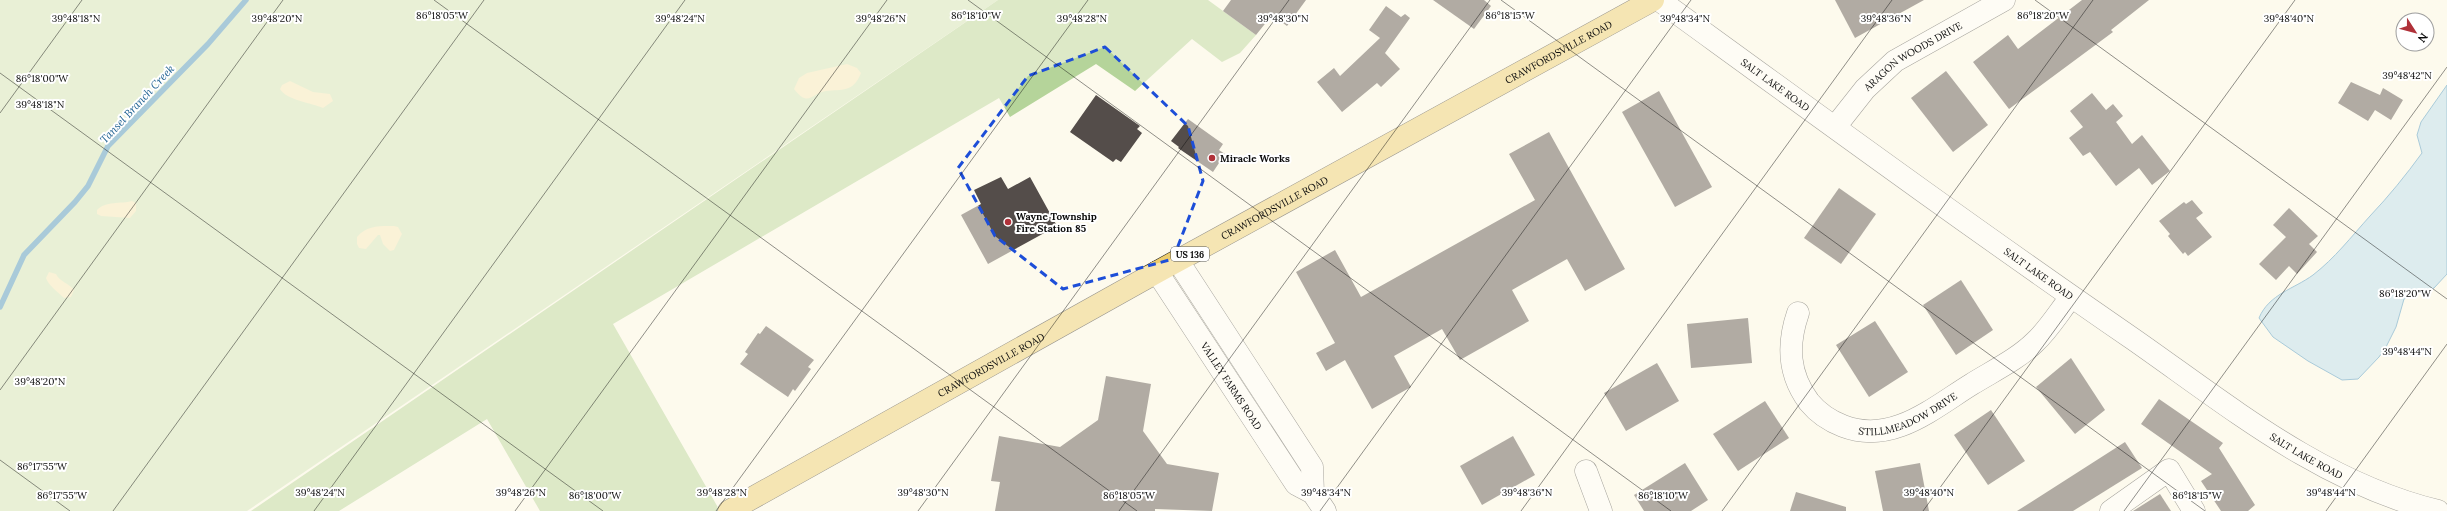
<svg xmlns="http://www.w3.org/2000/svg" width="2447" height="511" font-family="Lora,serif">
<rect width="100%" height="100%" fill="#fdfaed"/>
<path fill="#d1e5ba" d="M0 0H998L247 511H0Z"/>
<path fill="#b5d49a" d="M998 0H1208L1256 35 1240 53 1222 62 1192 39 1135 91 1096 64 1010 117 999 98 613 324 720 511H540L487 419 339 511H251Z"/>
<g fill="#f5e8bd">
<path d="M847 64 857 68 861 73C853 93 842 89 826 91 811 93 809 108 794 89L799 78 807 73Z"/>
<path d="M290 81 313 92 330 94 333 101 323 108C312 103 286 100 280 89L282 85Z"/>
<path d="M132 201 136 203V211L130 218 101 216 97 214V210C105 201 121 204 132 201Z"/>
<path d="M394 226 398 227 402 234 394 250 390 251 383 244 380 235H378L366 249 359 248 357 244V237C367 225 380 226 394 226Z"/>
<path d="M49 272 56 274C60 282 69 283 74 290L71 297 64 298C58 292 48 285 46 278Z"/>
</g>
<path fill="#b6dbf0" stroke="#4391c1" d="M2447 85V274L2434 288 2404 299 2396 327 2386 347 2379 357 2358 379 2342 380 2308 361 2273 337 2259 318C2269 294 2294 289 2313 275 2335 258 2351 237 2370 216 2389 196 2406 175 2422 153L2417 135 2421 122Z"/>
<g fill="none" stroke-linecap="round" stroke-linejoin="round">
<path stroke="#4391c1" stroke-width="5.5" d="M0 307 24 255 75 202 88 186 108 146 208 44 246 0"/>
</g>
<g fill="#544d4a">
<path d="M1231 0H1306L1287 26 1272 15 1256 35 1223 11Z"/>
<path d="M1433 0H1484L1491 6 1474 29Z"/>
<path d="M1835 0H1924L1855 38Z"/>
<path d="M2082 0H2149L2111 30 2113 32 2009 109 1973 62 2008 35 2018 49Z"/>
<path d="M1386 6 1401 17 1405 14 1410 18 1385 53 1400 69 1381 87 1377 83 1342 112 1317 82 1334 68 1340 76 1380 38 1369 30Z"/>
<path d="M1946 71 1988 125 1953 152 1911 98Z"/>
<path d="M2351 82 2380 95 2383 88 2403 100 2391 120 2375 110 2368 121 2338 103Z"/>
<path d="M1659 91 1712 187 1675 207 1622 112Z"/>
<path d="M2092 93 2106 110 2113 104 2123 116 2116 122 2132 144 2142 135 2170 171 2152 185 2139 168 2116 186 2090 152 2083 156 2069 138 2083 127 2070 111Z"/>
<path d="M1096 95 1140 126 1137 129 1142 133 1121 162 1116 159 1113 162 1070 132Z"/>
<path d="M1188 119 1223 144 1219 150 1225 154 1213 172 1178 148 1179 147 1171 141Z"/>
<path d="M1549 132 1625 269 1585 291 1567 259 1512 290 1529 321 1460 360 1442 329 1394 356 1411 387 1372 409 1345 360 1326 371 1316 353 1335 343 1296 272 1335 250 1361 297 1535 200 1509 154Z"/>
<path d="M1001 177 1008 189 1030 177 1057 226 988 264 961 215 981 204 974 190Z"/>
<path d="M1839 188 1876 214 1841 264 1804 238Z"/>
<path d="M2192 200 2203 213 2196 218 2212 237 2188 256 2185 252 2183 254 2168 236 2170 234 2159 221 2184 202 2186 204Z"/>
<path d="M2289 208 2318 236 2309 244 2317 252 2297 274 2289 266 2276 280 2259 264 2286 237 2273 225Z"/>
<path d="M1961 280 1993 330 1956 355 1923 305Z"/>
<path d="M1748 318 1752 363 1691 368 1687 324Z"/>
<path d="M1875 321 1908 372 1869 397 1836 345Z"/>
<path d="M766 326 814 360 808 367 811 369 795 391 793 389 788 397 740 364 748 354 745 352 758 333 760 334Z"/>
<path d="M2071 358 2105 410 2075 434 2036 387Z"/>
<path d="M1657 363 1679 401 1626 431 1604 393Z"/>
<path d="M1106 376 1151 384 1143 431 1167 464 1219 473 1212 511 1155 509V511H995L1000 482 991 481 999 436 1060 447 1098 420Z"/>
<path d="M2159 399 2223 443 2219 448 2255 505 2248 511H2221L2201 481 2212 474 2141 424Z"/>
<path d="M1765 401 1789 438 1738 471 1713 434Z"/>
<path d="M1991 410 2025 461 1988 485 1954 435Z"/>
<path d="M1513 436 1535 475 1482 505 1460 466Z"/>
<path d="M2125 442 2142 468 2073 511H2017Z"/>
<path d="M1685 463 1708 500 1691 511H1644L1634 495Z"/>
<path d="M1920 463 1929 511H1883L1875 471Z"/>
<path d="M1796 492 1846 507V511H1790Z"/>
<path d="M2160 494 2171 511H2133Z"/>
</g>
<g fill="none" stroke-linecap="round" stroke-linejoin="round">
<defs>
<g id="minor">
<path id="s1" d="M1659 0C1816 114 1973 229 2133 339 2229 406 2322 483 2438 511"/>
<path id="s2" d="M1835 127 1865 89 1895 61 2004 0"/>
<path d="M1178 261 1312 467 1313 493"/>
<path id="s3" d="M1157 272 1296 484 1313 493 1325 511"/>
<path id="s4" d="M1798 313C1787 345 1788 374 1809 402 1818 413 1830 421 1843 426 1892 445 1933 408 1972 384 1993 371 2018 359 2035 342 2049 329 2059 312 2071 297"/>
<path d="M1586 471 1601 511"/>
<path d="M2111 511 2169 470 2194 511"/>
</g>
<g id="major">
<path id="s5" d="M729 511 1157 272 1653 0"/>
</g>
</defs>
<use href="#minor" stroke="#3f3f3f" stroke-width="23"/>
<use href="#major" stroke="#1d1d1d" stroke-width="23"/>
<use href="#minor" stroke="#fff" stroke-width="22"/>
<use href="#major" stroke="#eccc6e" stroke-width="22"/>
</g>
<path d="M0 0H2447V511H0ZM1105 47 1188 126 1203 181 1173 259 1063 289 995 236 958 168 1028 76Z" fill="#fdfaed" fill-opacity=".55" fill-rule="evenodd"/>
<path fill="none" stroke="#1d4ed8" stroke-width="3" stroke-dasharray="8 5" stroke-linejoin="round" d="M1105 47 1188 126 1203 181 1173 259 1063 289 995 236 958 168 1028 76Z"/>
<path fill="none" stroke="#0c0c0c" stroke-width="1" stroke-opacity="0.45" d="M434 0 1137 511M968 0 1671 511M1501 0 2205 511M2035 0 2447 299M0 73 603 511M0 113 82 0M0 390 283 0M0 460 70 511M113 511 484 0M314 511 685 0M515 511 887 0M716 511 1088 0M918 511 1289 0M1119 511 1490 0M1320 511 1691 0M1521 511 1892 0M1722 511 2093 0M1923 511 2295 0M2124 511 2447 67M2326 511 2447 344"/>
<g fill="#b03139" stroke="#fff" stroke-width="1.5">
<circle cx="1212" cy="158" r="4"/>
<circle cx="1008" cy="222" r="4"/>
</g>
<g text-anchor="middle" dominant-baseline="central" stroke-width="4" stroke-linejoin="round" paint-order="stroke">
<rect fill="#fff" stroke="#555" stroke-width="1" x="1171" y="247" width="38" height="14" rx="3"/>
<g font-size="9" font-weight="bold" fill="#0c0c0c">
<text x="1190" y="254">US 136</text>
</g>
<g font-size="10" fill="#0c0c0c" stroke="#fff">
<text stroke="none"><textPath href="#s5" startOffset="948">CRAWFORDSVILLE ROAD</textPath></text>
<text stroke="none"><textPath href="#s2" startOffset="107">ARAGON WOODS DRIVE</textPath></text>
<text stroke="none"><textPath href="#s1" startOffset="144">SALT LAKE ROAD</textPath></text>
<text stroke="none"><textPath href="#s5" startOffset="624">CRAWFORDSVILLE ROAD</textPath></text>
<text stroke="none"><textPath href="#s1" startOffset="468">SALT LAKE ROAD</textPath></text>
<text stroke="none"><textPath href="#s5" startOffset="300">CRAWFORDSVILLE ROAD</textPath></text>
<text stroke="none"><textPath href="#s3" startOffset="136">VALLEY FARMS ROAD</textPath></text>
<text stroke="none"><textPath href="#s4" startOffset="205">STILLMEADOW DRIVE</textPath></text>
<text stroke="none"><textPath href="#s1" startOffset="792">SALT LAKE ROAD</textPath></text>
</g>
<g font-size="10" font-weight="bold" fill="#0c0c0c" stroke="#fff" text-anchor="start">
<text x="1220" y="158">Miracle Works</text>
<text x="1016" y="216">Wayne Township<tspan x="1016" dy="12">Fire Station 85</tspan></text>
</g>
<g font-size="11" font-style="italic" fill="#216393" stroke="#fff">
<text transform="translate(137 104) rotate(-47)">Tansel Branch Creek</text>
</g>
</g>
<g font-size="10" text-anchor="middle" fill="#0c0c0c" stroke="#fff" stroke-width="4" stroke-linejoin="round" paint-order="stroke">
<text x="442" y="19">86°18'05"W</text>
<text x="976" y="19">86°18'10"W</text>
<text x="1510" y="19">86°18'15"W</text>
<text x="2043" y="19">86°18'20"W</text>
<text x="76" y="22">39°48'18"N</text>
<text x="277" y="22">39°48'20"N</text>
<text x="1685" y="22">39°48'34"N</text>
<text x="2289" y="22">39°48'40"N</text>
<text x="680" y="22">39°48'24"N</text>
<text x="881" y="22">39°48'26"N</text>
<text x="1082" y="22">39°48'28"N</text>
<text x="1283" y="22">39°48'30"N</text>
<text x="1886" y="22">39°48'36"N</text>
<text x="2407" y="79">39°48'42"N</text>
<text x="42" y="82">86°18'00"W</text>
<text x="40" y="108">39°48'18"N</text>
<text x="2405" y="297">86°18'20"W</text>
<text x="2407" y="355">39°48'44"N</text>
<text x="40" y="385">39°48'20"N</text>
<text x="42" y="470">86°17'55"W</text>
<text x="320" y="496">39°48'24"N</text>
<text x="521" y="496">39°48'26"N</text>
<text x="722" y="496">39°48'28"N</text>
<text x="923" y="496">39°48'30"N</text>
<text x="1326" y="496">39°48'34"N</text>
<text x="1527" y="496">39°48'36"N</text>
<text x="1929" y="496">39°48'40"N</text>
<text x="2331" y="496">39°48'44"N</text>
<text x="62" y="499">86°17'55"W</text>
<text x="595" y="499">86°18'00"W</text>
<text x="1129" y="499">86°18'05"W</text>
<text x="1663" y="499">86°18'10"W</text>
<text x="2197" y="499">86°18'15"W</text>
</g>
<g transform="translate(2415 32) rotate(126)"><circle r="19" fill="#ffffff" stroke="#9e9e9e"/>
<path d="M0-3L7 15L0 10L-7 15Z" fill="#b03139"/>
<text y="-6" font-size="11" font-weight="bold" text-anchor="middle" fill="#0c0c0c">N</text>
</g>
</svg>
